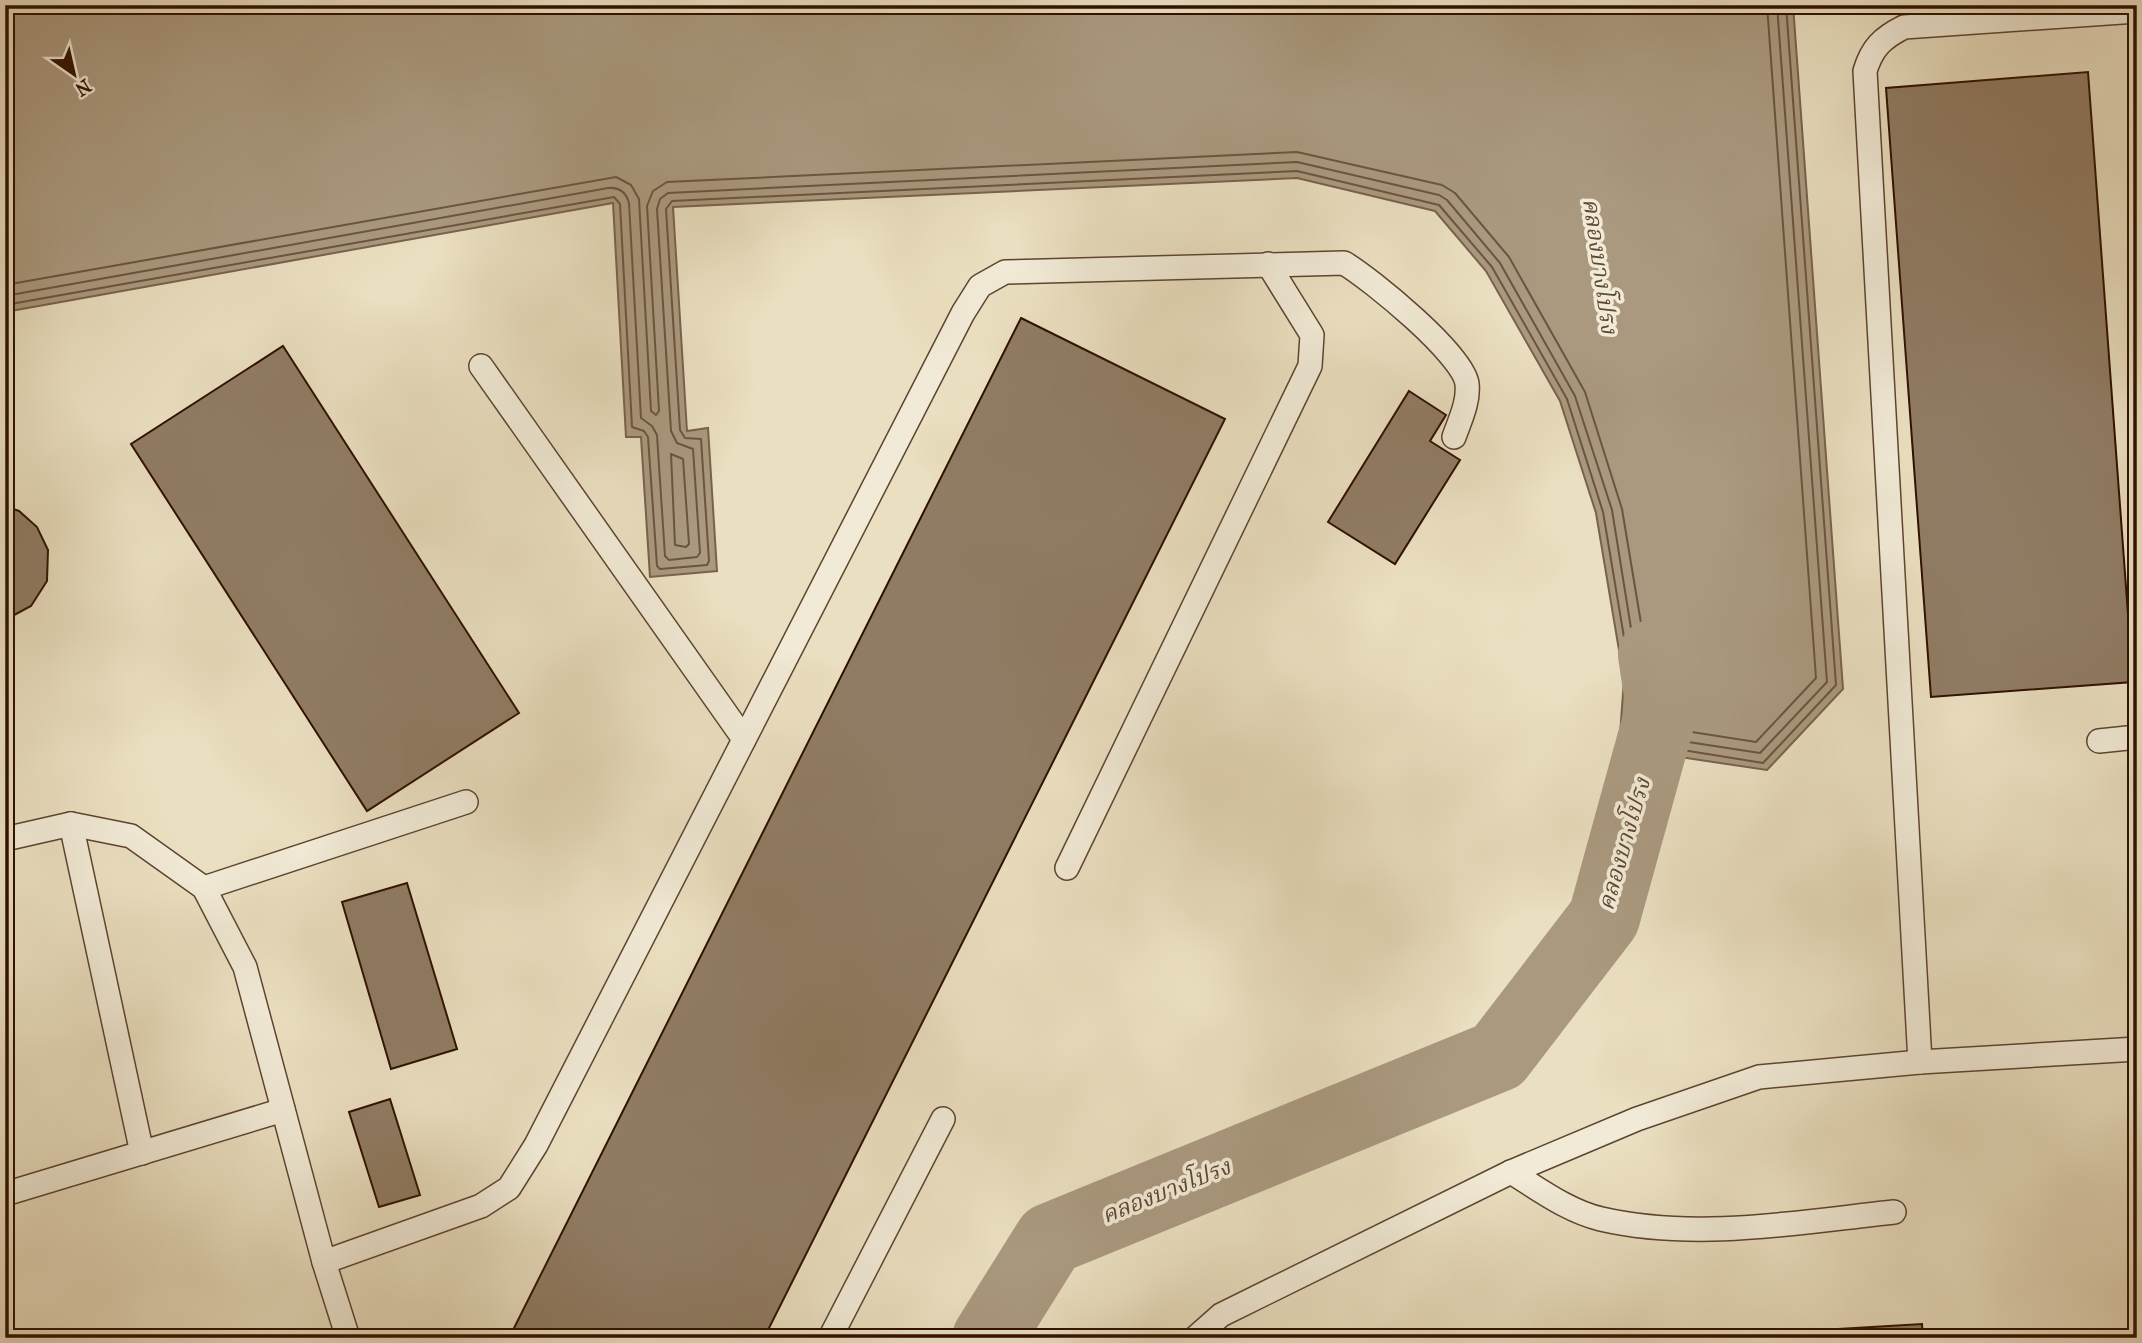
<svg xmlns="http://www.w3.org/2000/svg" width="2142" height="1343" font-family="'IM FELL French Canon','Noto Serif Thai',serif">
<rect width="100%" height="100%" fill="#eadfc0"/>
<filter id="stains"><feTurbulence type="fractalNoise" baseFrequency=".00286" numOctaves="4"/><feColorMatrix values="0 0 0 0 .2 0 0 0 0 .09 0 0 0 0 .02 0 0 0 .5 -.17"/></filter>
<radialGradient id="worn" r=".72"><stop offset=".6" stop-color="#630" stop-opacity="0"/><stop offset="1" stop-color="#630" stop-opacity=".3"/></radialGradient>
<path fill="#aa997f" stroke="#79624c" stroke-width="2" d="M5 5H1793L1843 689 1767 770 1619 748 1624 680 1596 513 1560 401 1486 271 1435 211 1297 178 673 207 687 431 708 428 717 571 650 577 641 437H626L613 203 5 312Z"/>
<g fill="none" stroke-linecap="round" stroke-linejoin="round">
<g stroke="#6c5440" stroke-width="2">
<path d="M5 285 616 177 631 185 639 199 651 411 656 415 659 411 647 206 653 191 667 182 1297 152 1442 185 1455 193 1509 257 1585 392 1622 509 1650 677 1647 725 1756 742 1816 678 1767 5"/>
<path d="M5 296 608 188C619 187 626 192 629 203L641 418 652 426 657 435 665 556 669 560 697 557 700 553 693 449 677 443 671 431 657 209 660 199 668 193 1297 162 1439 195 1447 200 1500 263 1575 396 1612 510 1639 678 1636 734 1760 753 1827 682 1777 5"/>
<path d="M5 305 614 197 620 204 632 427 644 431 648 437 657 566 660 569 707 565 709 561 701 439 685 438 680 430 666 209 672 201 1297 171 1439 205 1492 267 1567 399 1603 512 1631 679 1627 741 1763 763 1836 685 1786 5"/>
<path d="M671 454 683 459 689 544 686 547 675 545Z"/>
</g>
<path stroke="#aa997f" stroke-width="72" d="M988 1338 1050 1239 1498 1056 1604 918 1662 708 1654 655"/>
</g>
<g fill="#907c64" stroke="#2f1000" stroke-width="2">
<path d="M2088 72 2133 682 1931 697 1886 88Z"/>
<path d="M1021 318 1225 419 764 1338H509Z"/>
<path d="M283 346 519 713 367 811 131 444Z"/>
<path d="M1409 391 1446 415 1430 441 1460 460 1395 564 1328 522Z"/>
<path d="M5 506 19 511 37 527 48 550 47 581 31 606 5 620Z"/>
<path d="M5 708 13 737 5 739Z"/>
<path d="M407 883 457 1049 391 1069 342 902Z"/>
<path d="M390 1099 420 1195 379 1207 349 1112Z"/>
<path d="M1922 1324 1923 1338H1683Z"/>
</g>
<g fill="none" stroke-linecap="round" stroke-linejoin="round">
<defs>
<g id="service">
<path d="M481 366 744 739"/>
<path d="M2099 741 2137 737"/>
<path d="M71 824 142 1153"/>
<path d="M5 839 71 824 131 836 204 888 245 967 324 1262 348 1338"/>
<path d="M1067 868 1310 366 1312 335 1268 264"/>
<path d="M204 888 466 802"/>
<path d="M1920 1062 1865 71C1872 48 1882 38 1904 27L2137 11"/>
<path d="M1511 1172C1540 1190 1568 1211 1601 1219 1697 1241 1799 1222 1894 1212"/>
<path d="M5 1194 283 1110"/>
<path d="M324 1262 481 1206 509 1188 536 1145 963 313 980 286 1005 272 1344 263C1371 279 1464 355 1467 384 1469 402 1460 420 1454 437"/>
<path d="M830 1338 943 1119"/>
<path d="M1195 1338 1221 1315 1511 1172 1637 1119 1759 1077 1920 1062 2137 1049"/>
</g>
</defs>
<use href="#service" stroke="#5e4430" stroke-width="26"/>
<use href="#service" stroke="#f1ead6" stroke-width="23"/>
</g>
<g text-anchor="middle" dominant-baseline="central" stroke-width="7" stroke-linejoin="round" paint-order="stroke">
<g font-size="23" font-style="italic" fill="#604733" stroke="#f1ead6">
<text transform="translate(1600 266) rotate(82)">คลองบางโปรง</text>
<text transform="translate(1624 844) rotate(-74)">คลองบางโปรง</text>
<text transform="translate(1166 1191) rotate(-22)">คลองบางโปรง</text>
</g>
</g>
<rect width="2142" height="1343" fill="none" stroke="#eadfc0" stroke-width="28"/>
<rect x="7" y="7" width="2128" height="1329" fill="none" stroke="#2f1000" stroke-width="3.5"/>
<rect x="14" y="14" width="2114" height="1315" fill="none" stroke="#2f1000" stroke-width="2"/>
<g transform="translate(74 74) rotate(146)" stroke="#f1ead6" stroke-width="5" paint-order="stroke">
<path d="M0-5L12 26L0 18L-12 26Z" fill="#2f1000"/>
<text y="-10" font-size="19" font-weight="bold" text-anchor="middle" fill="#2f1000">N</text>
</g>
<rect width="100%" height="100%" filter="url(#stains)"/>
<rect width="100%" height="100%" fill="url(#worn)"/>
</svg>
